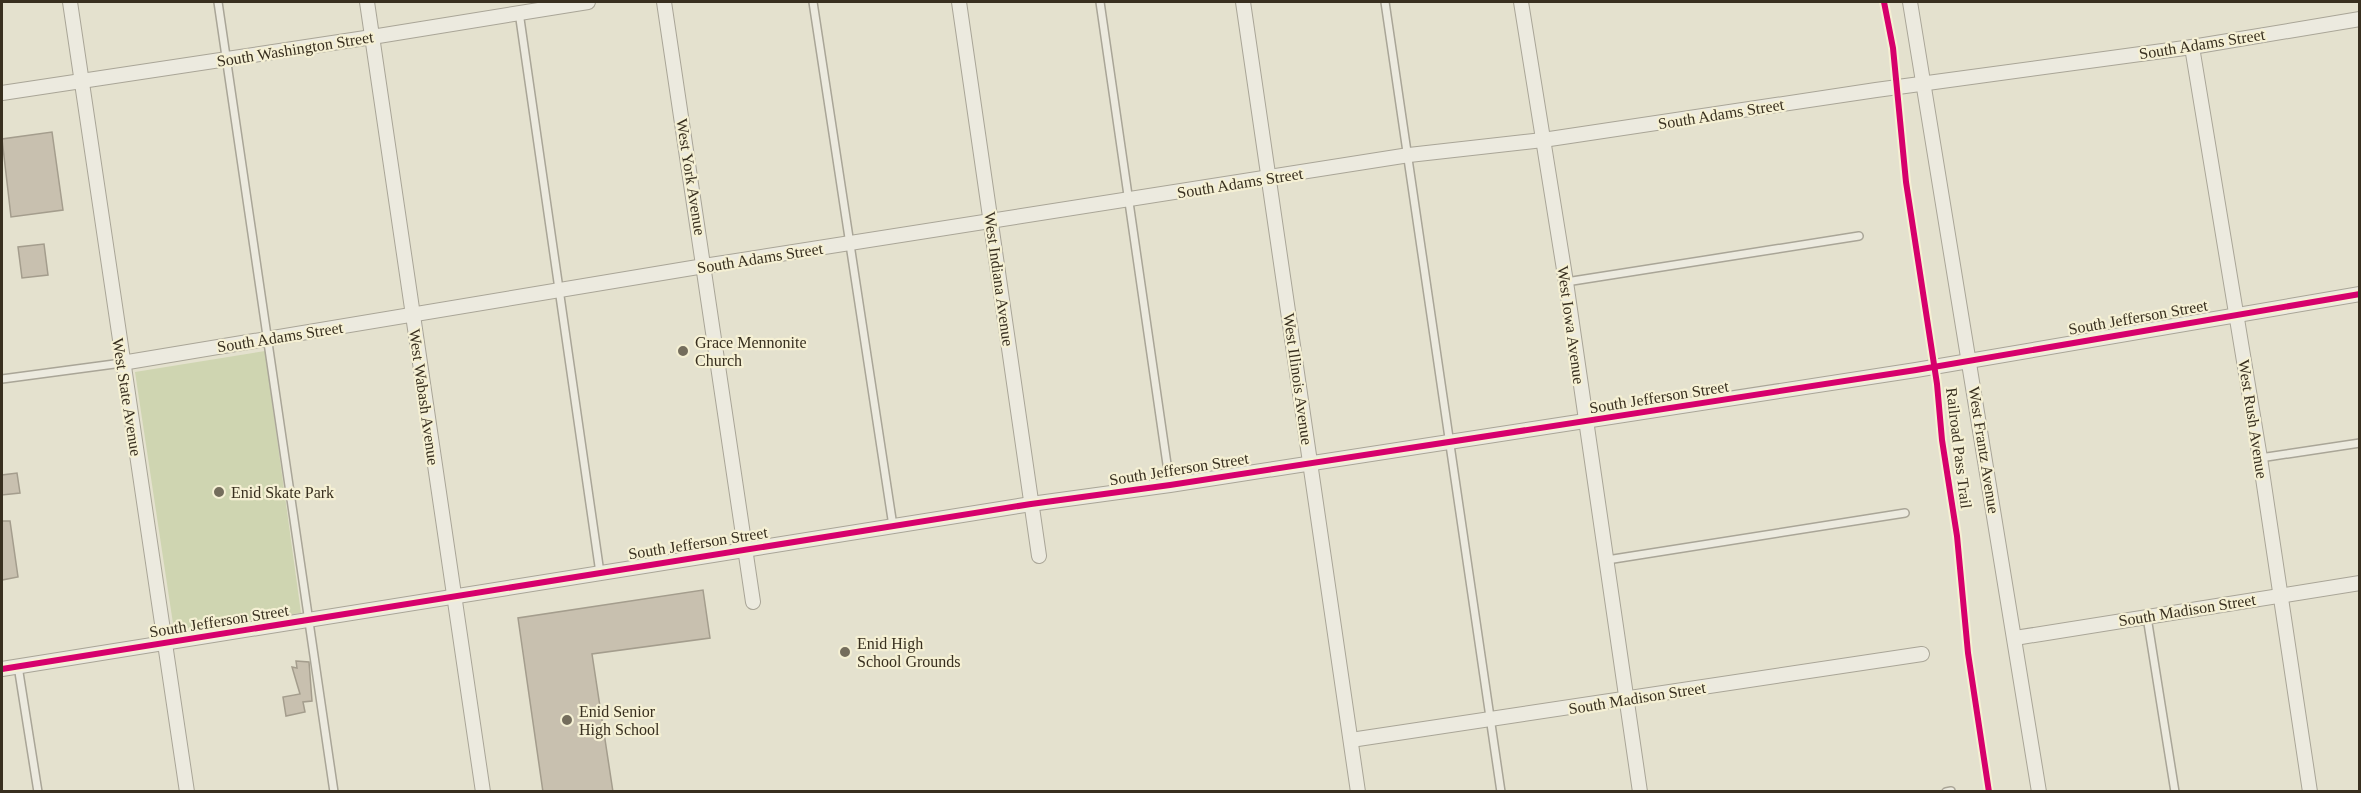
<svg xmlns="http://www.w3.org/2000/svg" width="2361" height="793" font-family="Georgia,serif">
<rect width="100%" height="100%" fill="#e4e1ce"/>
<path fill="#cfd5b1" d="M265 351 301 613 174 630 135 372Z"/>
<g fill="#c8c0af" stroke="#a49d8d" stroke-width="1.5">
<path d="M52 132 63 210 11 217 2 139Z"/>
<path d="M44 244 48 275 22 278 18 247Z"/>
<path d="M17 473 20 493 2 495V475Z"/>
<path d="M2 521H10L18 577 2 580Z"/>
<path d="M703 590 710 638 592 654 613 792H543L518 618Z"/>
<path d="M296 661 309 662 312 701 303 702 305 712 286 716 283 697 300 694 292 667 297 668Z"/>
</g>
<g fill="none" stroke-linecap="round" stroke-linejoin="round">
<defs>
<g id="lane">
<path d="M218 2 334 792"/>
<path d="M813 2 893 526"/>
<path d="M1100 2 1170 485"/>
<path d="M1385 2 1501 792"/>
<path d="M519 12 600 573"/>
<path d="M1566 282 1859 236"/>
<path d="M2 379 122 363"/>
<path d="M2260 458 2360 443"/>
<path d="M1607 560 1905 513"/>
<path d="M2147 617 2175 792"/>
<path d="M18 666 38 792"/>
<path d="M1946 792 1951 791"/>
</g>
<g id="street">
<path d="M70 2 187 792"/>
<path d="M367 2 483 792"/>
<path d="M664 2 753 602"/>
<path d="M959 2 1039 556"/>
<path d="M1243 2 1358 792"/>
<path d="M1521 2 1566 282 1640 792"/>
<path d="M1910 2 2039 792"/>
<path d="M2192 47 2260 458 2310 792"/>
<path d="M2 93 372 37 588 2"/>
<path d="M122 363 704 266 1409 155 1543 140 1876 90 2192 47 2360 19"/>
<path d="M2015 638 2360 583"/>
<path d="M2 669 1031 504 1170 485 1916 370 2360 294"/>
<path d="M1351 740 1922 654"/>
</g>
</defs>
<use href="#lane" stroke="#a9a597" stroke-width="10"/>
<use href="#street" stroke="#a9a597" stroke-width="16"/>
<use href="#lane" stroke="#eceadf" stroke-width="7"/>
<use href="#street" stroke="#eceadf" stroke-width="14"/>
<defs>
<g id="cycleway">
<path d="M1884 2 1893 48 1906 182 1937 384 1942 440 1957 536 1968 653 1989 792"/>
<path d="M2 669 1031 504 1170 485 1916 370 2360 294"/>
</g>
</defs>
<use href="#cycleway" stroke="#f5f0d4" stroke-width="10"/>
<use href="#cycleway" stroke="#d6006c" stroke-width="6"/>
</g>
<g fill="#746d5c" stroke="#f5f0d4" stroke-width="2">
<circle cx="683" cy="351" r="6"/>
<circle cx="219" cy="492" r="6"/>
<circle cx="845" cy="652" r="6"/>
<circle cx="567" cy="720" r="6"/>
</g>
<g text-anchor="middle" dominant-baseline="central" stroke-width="4.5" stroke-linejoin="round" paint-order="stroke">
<g font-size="16" fill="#382f1f" stroke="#f5f0d4">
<text transform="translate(2202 44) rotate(-9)">South Adams Street</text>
<text transform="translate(295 49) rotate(-9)">South Washington Street</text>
<text transform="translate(1721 114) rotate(-9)">South Adams Street</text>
<text transform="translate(691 177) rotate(81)">West York Avenue</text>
<text transform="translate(1240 183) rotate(-9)">South Adams Street</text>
<text transform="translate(760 258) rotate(-9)">South Adams Street</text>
<text transform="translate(999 279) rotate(82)">West Indiana Avenue</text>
<text transform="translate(2138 317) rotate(-10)">South Jefferson Street</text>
<text transform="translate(1571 325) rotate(82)">West Iowa Avenue</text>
<text transform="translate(280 337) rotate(-9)">South Adams Street</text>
<text transform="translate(1298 379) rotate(82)">West Illinois Avenue</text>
<text transform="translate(127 397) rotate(81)">West State Avenue</text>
<text transform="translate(424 397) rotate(82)">West Wabash Avenue</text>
<text transform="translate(1659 397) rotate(-9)">South Jefferson Street</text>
<text transform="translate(2253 419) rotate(81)">West Rush Avenue</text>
<text transform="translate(1959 448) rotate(83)">Railroad Pass Trail</text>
<text transform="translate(1984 450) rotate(81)">West Frantz Avenue</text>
<text transform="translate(1179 469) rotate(-9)">South Jefferson Street</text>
<text transform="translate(698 543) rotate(-9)">South Jefferson Street</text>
<text transform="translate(2187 610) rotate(-9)">South Madison Street</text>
<text transform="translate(219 621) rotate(-9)">South Jefferson Street</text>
<text transform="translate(1637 698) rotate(-9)">South Madison Street</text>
</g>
<g font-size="16" fill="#382f1f" stroke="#f5f0d4" text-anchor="start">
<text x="695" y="342">Grace Mennonite<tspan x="695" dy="18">Church</tspan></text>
<text x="231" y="492">Enid Skate Park</text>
<text x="857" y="643">Enid High<tspan x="857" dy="18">School Grounds</tspan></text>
<text x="579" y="711">Enid Senior<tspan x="579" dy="18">High School</tspan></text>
</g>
</g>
<rect width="2361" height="793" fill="none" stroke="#382f1f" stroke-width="6"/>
</svg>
